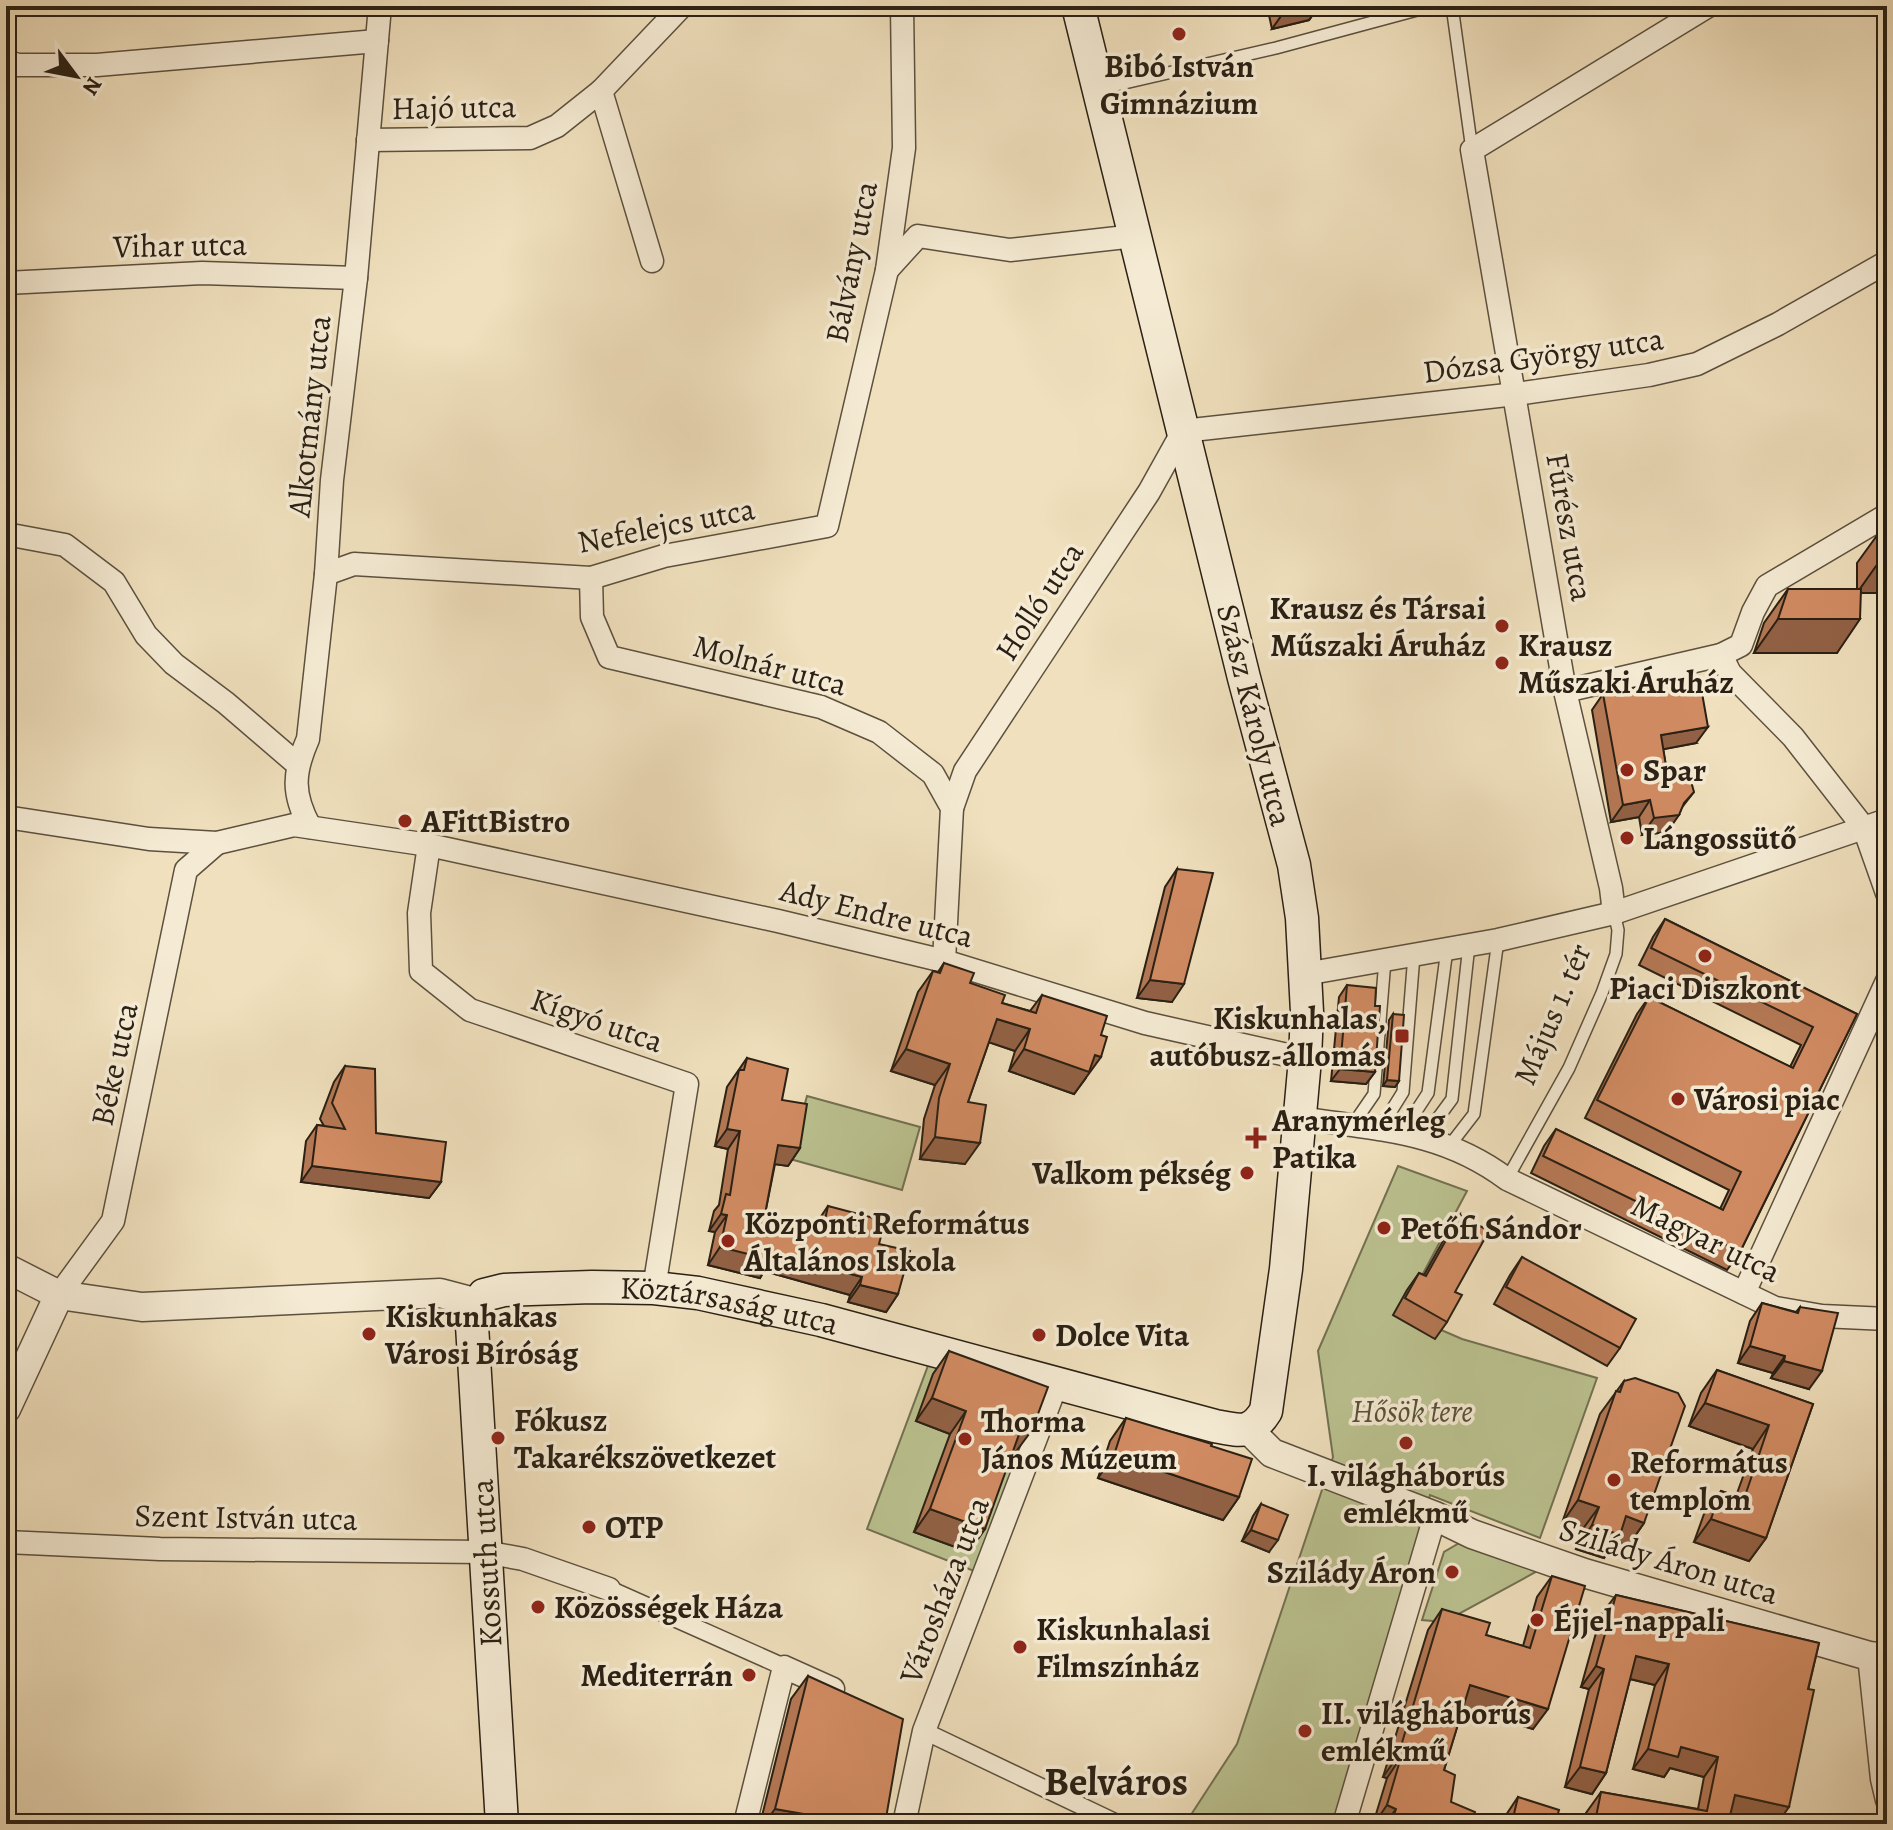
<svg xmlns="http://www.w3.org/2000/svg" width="1893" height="1830" font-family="Alegreya,serif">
<rect width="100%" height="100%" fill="#f0e0bd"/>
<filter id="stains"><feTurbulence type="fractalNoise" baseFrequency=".0025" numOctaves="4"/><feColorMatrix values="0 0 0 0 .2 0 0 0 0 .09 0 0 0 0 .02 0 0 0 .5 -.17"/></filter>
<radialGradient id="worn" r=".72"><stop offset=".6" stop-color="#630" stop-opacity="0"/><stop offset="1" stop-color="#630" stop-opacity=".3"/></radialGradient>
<g fill="#bbc290" stroke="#727152" stroke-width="2">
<path d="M807 1096 920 1127 902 1190 790 1159Z"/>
<path d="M1398 1166 1467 1191 1402 1313 1462 1339 1597 1378 1540 1538 1430 1495 1336 1824H1185L1237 1744 1333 1457 1318 1351Z"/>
<path d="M929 1363 1045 1395 979 1573 867 1529Z"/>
<path d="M1466 1539 1543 1568 1444 1622 1422 1620 1444 1552Z"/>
</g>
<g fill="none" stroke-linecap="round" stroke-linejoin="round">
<defs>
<g id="service">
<path d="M1452 6 1472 150"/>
<path d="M1103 88 1276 48 1432 6"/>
<path d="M1352 1126 1374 1094 1385 960"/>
<path d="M1380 1129 1403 1092 1414 955"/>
<path d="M1402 1133 1428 1093 1447 949"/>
<path d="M1424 1137 1452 1099 1469 945"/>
<path d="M1450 1145 1474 1114 1498 940"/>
<path d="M1507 1179 1569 1068 1602 993 1616 954 1618 930 1614 913"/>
</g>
<g id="pedestrian">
<path d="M609 1589 784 1667"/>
<path d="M924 1731 1119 1824"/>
</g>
<g id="minor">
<path d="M6 61 18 65H97L377 41"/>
<path d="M601 91 652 261"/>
<path d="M368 140 530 138 557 126 601 91 682 6"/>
<path d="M887 270 918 236 1010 250 1135 236"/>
<path d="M6 283 202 273 356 278"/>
<path d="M6 534 65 545 114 582 146 635 174 664 226 703 297 764"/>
<path d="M326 574 354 564 591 578 664 556 827 526 887 270 904 148 902 6"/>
<path d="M591 578 592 617 609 657 821 707 879 732 933 774 952 808 944 961"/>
<path d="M1721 655 1730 673 1793 737 1864 828 1887 893"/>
<path d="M1565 691 1721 655 1741 645 1753 612 1767 586 1887 515"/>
<path d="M952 808 965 771 1149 492 1183 431 1516 394 1649 375 1697 364 1778 324 1887 262"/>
<path d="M6 817 149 839 217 843 294 825 429 845 778 921 944 961 1145 1023 1305 1059"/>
<path d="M310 827C292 794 293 773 308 739L326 574 332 480 356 278 380 6"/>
<path d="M429 845 419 913 421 971 470 1010 687 1084 654 1288"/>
<path d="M1614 913 1611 888 1565 691 1472 150 1708 6"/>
<path d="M1305 974 1498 940 1614 913 1887 820"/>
<path d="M1300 1118C1378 1130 1441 1130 1507 1179L1775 1308 1822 1316 1887 1319"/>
<path d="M1744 1293 1887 981"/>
<path d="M59 1295 113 1221 186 870 217 843"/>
<path d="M6 1542 160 1549 485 1552 523 1559 609 1589"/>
<path d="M1869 1656 1882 1779 1887 1800"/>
<path d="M745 1824 784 1667 833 1689"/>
<path d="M904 1824 924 1731 1057 1383"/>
<path d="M1344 1824 1435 1516"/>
</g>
<g id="tertiary">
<path d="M6 1268 59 1295 142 1307 440 1293 478 1303"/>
<path d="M6 1409 59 1295"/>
<path d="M1249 1430 1272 1453 1435 1516 1472 1534 1584 1573 1869 1656 1887 1658"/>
</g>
<g id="secondary">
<path id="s1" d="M502 1824 472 1325 474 1313 484 1295 504 1290 592 1287 654 1288 698 1293 821 1320 1215 1426C1241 1431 1251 1435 1266 1411L1286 1269 1305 1059 1307 1012 1302 918 1294 865 1244 678 1078 6"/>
</g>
</defs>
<use href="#service" stroke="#5c503e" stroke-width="14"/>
<use href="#pedestrian" stroke="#5c503e" stroke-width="19"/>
<use href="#minor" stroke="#5c503e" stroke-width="25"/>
<use href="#tertiary" stroke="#5c503e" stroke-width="31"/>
<use href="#secondary" stroke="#2a2014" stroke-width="35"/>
<use href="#service" stroke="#f5ebd4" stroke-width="11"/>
<use href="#pedestrian" stroke="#f5ebd4" stroke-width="16"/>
<use href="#minor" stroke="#f5ebd4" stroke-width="22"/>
<use href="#tertiary" stroke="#f5ebd4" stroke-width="28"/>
<use href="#secondary" stroke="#f5ebd4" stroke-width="32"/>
</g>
<g fill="#b47854" stroke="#2a2014" stroke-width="2">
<path d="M1267 6H1319L1309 20 1272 29Z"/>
<path d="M1881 530 1887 593H1861L1837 653H1754L1764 623 1788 589H1857V563Z"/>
<path d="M1603 694 1696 743 1663 749 1667 772 1681 810 1667 832 1642 835 1639 817 1611 822 1592 710Z"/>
<path d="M1177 869 1172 1002 1137 998 1165 887Z"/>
<path d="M1665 919 1857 1014 1740 1252 1727 1270 1531 1173 1544 1146 1556 1129 1720 1209 1729 1190 1585 1118 1637 1014 1649 997 1790 1067 1801 1045 1639 965 1653 937Z"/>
<path d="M944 963 970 983 1002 1003 1030 1011 1042 995 1086 1078 1074 1094 1009 1071 1015 1051 989 1042 968 1102 965 1164 920 1159 924 1119 935 1085 891 1071 918 992 933 971 938 972Z"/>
<path d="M1347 985 1375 1006V1072L1366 1084 1331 1081 1339 997Z"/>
<path d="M1393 1014 1399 1081 1395 1087 1383 1086 1389 1020Z"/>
<path d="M747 1058 782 1100 800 1148 788 1166 775 1164 765 1214 815 1227 816 1224 828 1206 879 1244 898 1294 886 1312 848 1302 850 1295 764 1271 760 1278 708 1265 715 1232 709 1231 714 1211 719 1205 728 1149 715 1146 727 1087Z"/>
<path d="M345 1066 376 1133 441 1182 429 1198 301 1182 306 1141 317 1125 324 1126 320 1119 334 1082Z"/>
<path d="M1460 1215 1455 1292 1447 1322 1435 1339 1393 1315 1407 1290 1419 1273 1424 1275 1448 1232Z"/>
<path d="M1522 1257 1620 1348 1607 1366 1494 1304 1510 1275Z"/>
<path d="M1762 1303 1796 1312 1800 1307 1809 1389 1771 1378 1773 1373 1738 1363 1750 1321Z"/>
<path d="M949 1351 1015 1453 1013 1452 969 1552 914 1532 950 1434 916 1421 933 1374Z"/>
<path d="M1717 1370 1813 1404 1766 1538 1749 1561 1694 1542 1704 1514 1721 1491 1736 1496 1753 1449 1689 1426 1701 1393Z"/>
<path d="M1624 1381 1644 1523 1628 1546 1615 1541 1604 1558 1576 1549 1582 1530 1562 1523 1600 1414Z"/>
<path d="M1126 1418 1239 1497 1223 1520 1098 1478 1110 1441Z"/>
<path d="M1261 1504 1269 1552 1242 1541 1253 1516Z"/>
<path d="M1887 1574V1636L1879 1635 1881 1582Z"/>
<path d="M1552 1576 1533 1729 1463 1708 1444 1770 1451 1802 1471 1824H1373L1387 1778 1383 1777 1428 1630 1442 1609 1486 1635 1523 1646 1537 1597Z"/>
<path d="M1616 1595 1819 1643 1777 1824H1759L1730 1818 1728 1824H1584L1586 1813 1601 1792 1698 1809 1704 1777 1670 1768 1664 1777 1633 1769 1655 1685 1630 1679 1606 1773 1592 1794 1565 1787 1589 1689 1581 1687 1601 1615Z"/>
<path d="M808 1676 885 1824H760L791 1699Z"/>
<path d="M1518 1797 1555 1824H1502L1504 1818Z"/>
</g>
<g fill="#926145" stroke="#2a2014" stroke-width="2">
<path d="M1299 6H1319L1309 20 1272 29 1286 9Z"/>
<path d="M1881 559H1887V593H1857Z"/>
<path d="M1778 619H1860L1837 653H1754Z"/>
<path d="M1708 727 1696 743 1649 752 1661 735Z"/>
<path d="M1694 792 1676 815H1679L1667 832 1642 835 1654 818 1684 803Z"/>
<path d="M1650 800 1639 817 1611 822 1623 805Z"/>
<path d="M1150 980 1184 984 1172 1002 1137 998Z"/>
<path d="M997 1019 1030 1029 1015 1051 982 1040Z"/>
<path d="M906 1049 950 1064 935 1085 891 1071Z"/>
<path d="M1024 1049 1095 1055 1101 1057 1074 1094 1009 1071Z"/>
<path d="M1340 1069 1375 1072 1366 1084 1331 1081Z"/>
<path d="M1387 1080 1399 1081 1395 1087 1383 1086Z"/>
<path d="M727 1129 740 1131 728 1149 715 1146Z"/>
<path d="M935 1137 980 1143 965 1164 920 1159Z"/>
<path d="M778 1145 800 1148 788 1166 766 1163Z"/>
<path d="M312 1166 441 1182 429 1198 301 1182Z"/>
<path d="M721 1214 727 1215 715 1232 709 1231Z"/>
<path d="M720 1247 774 1253 862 1277 850 1295 764 1271 760 1278 708 1265Z"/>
<path d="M860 1285 898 1294 886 1312 848 1302Z"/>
<path d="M1750 1346 1785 1356 1773 1373 1738 1363Z"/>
<path d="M1784 1361 1822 1371 1809 1389 1771 1378Z"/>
<path d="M932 1398 966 1411 950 1434 916 1421Z"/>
<path d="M1705 1403 1769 1425 1753 1449 1689 1426Z"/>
<path d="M1022 1426 1032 1430 1015 1453 1006 1450Z"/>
<path d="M1114 1455 1239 1497 1223 1520 1098 1478Z"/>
<path d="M1578 1500 1599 1507 1582 1530 1562 1523Z"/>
<path d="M930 1509 985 1529 969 1552 914 1532Z"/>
<path d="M1626 1516 1644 1523 1628 1546 1615 1541 1604 1558 1576 1549 1592 1525Z"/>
<path d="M1711 1519 1766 1538 1749 1561 1694 1542Z"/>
<path d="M1251 1530 1278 1540 1269 1552 1242 1541Z"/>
<path d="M1887 1624V1636L1879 1635Z"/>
<path d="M1636 1656 1669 1664 1655 1685 1622 1677Z"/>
<path d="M1596 1666 1604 1669 1589 1689 1581 1687Z"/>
<path d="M1470 1685 1548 1709 1533 1729 1455 1706Z"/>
<path d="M1681 1747 1718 1757 1704 1777 1670 1768 1664 1777 1633 1769 1648 1749Z"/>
<path d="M1398 1756 1401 1757 1387 1778 1383 1777Z"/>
<path d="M1580 1767 1606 1773 1592 1794 1565 1787Z"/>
<path d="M1735 1795 1789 1807 1777 1824H1759L1720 1816Z"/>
<path d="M1387 1805 1396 1809 1385 1824H1374Z"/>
<path d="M775 1809 861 1824H764Z"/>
<path d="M1596 1817 1636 1824H1591Z"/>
<path d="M1513 1818 1532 1823 1509 1824Z"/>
</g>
<g fill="#d18b62" stroke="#2a2014" stroke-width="2">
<path d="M1286 6H1299L1286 9Z"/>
<rect x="1881" y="530" width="6" height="29"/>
<path d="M1788 589H1861L1860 619H1778Z"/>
<path d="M1699 676 1708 727 1661 735 1667 772 1687 767 1694 792 1684 803 1679 815 1654 818 1650 800 1623 805 1603 694Z"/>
<path d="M1177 869 1213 873 1184 984 1150 980Z"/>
<path d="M1665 919 1857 1014 1740 1252 1543 1156 1556 1129 1723 1210 1741 1172 1597 1100 1649 997 1793 1068 1813 1027 1651 948Z"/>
<path d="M944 963 974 973 970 983 1005 995 1002 1003 1036 1013 1042 995 1107 1016 1101 1035 1107 1037 1101 1057 1095 1055 1089 1072 1024 1049 1030 1029 997 1019 968 1102 986 1105 980 1143 935 1137 939 1098 950 1064 906 1049 933 971 940 973Z"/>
<path d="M1347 985 1376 988 1375 1006H1380L1375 1072 1340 1069Z"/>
<path d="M1393 1014 1404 1015 1399 1081 1387 1080Z"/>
<path d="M747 1058 788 1069 782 1100 807 1104 800 1148 778 1145 765 1214 823 1229 828 1206 885 1221 879 1244 910 1251 898 1294 860 1285 862 1277 774 1253 772 1260 720 1247 727 1215 721 1214 726 1194 730 1195 740 1131 727 1129 739 1070H744Z"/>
<path d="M345 1066 375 1069 376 1133 446 1142 441 1182 312 1166 317 1125 345 1129 332 1103Z"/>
<path d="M1460 1215 1489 1231 1455 1292 1462 1295 1447 1322 1405 1298 1419 1273 1426 1276Z"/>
<path d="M1522 1257 1636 1319 1620 1348 1506 1287Z"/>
<path d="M1762 1303 1798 1313 1800 1307 1838 1313 1822 1371 1784 1361 1785 1356 1750 1346Z"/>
<path d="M949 1351 1048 1387 1032 1430 1022 1426 985 1529 930 1509 966 1411 932 1398Z"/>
<path d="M1717 1370 1813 1404 1766 1538 1711 1519 1721 1491 1744 1499 1769 1425 1705 1403Z"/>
<path d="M1635 1378 1678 1393 1685 1406 1644 1523 1626 1516 1620 1535 1592 1525 1599 1507 1578 1500 1616 1391 1620 1392 1624 1381Z"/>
<path d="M1126 1418 1212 1444 1211 1446 1252 1459 1239 1497 1114 1455Z"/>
<path d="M1261 1504 1288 1515 1278 1540 1251 1530Z"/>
<path d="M1552 1576 1585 1586 1548 1709 1470 1685 1444 1770 1455 1775 1451 1802 1475 1812 1471 1824H1391L1396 1809 1387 1805 1401 1757 1398 1756 1442 1609 1490 1623 1486 1635 1530 1648Z"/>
<path d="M1616 1595 1819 1643 1808 1689 1814 1690 1789 1807 1735 1795 1728 1824H1636L1596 1817 1601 1792 1707 1811 1718 1757 1681 1747 1678 1757 1648 1749 1669 1664 1636 1656 1606 1773 1580 1767 1604 1669 1596 1666Z"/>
<path d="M808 1676 903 1719 885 1824H861L775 1809Z"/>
<path d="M1518 1797 1559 1810 1555 1824H1532L1513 1818Z"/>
</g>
<g fill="#8f2418" stroke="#f5ebd4" stroke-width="3">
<circle cx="1179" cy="34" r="8"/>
<circle cx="1502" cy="626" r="8"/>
<circle cx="1502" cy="663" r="8"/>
<circle cx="1627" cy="770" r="8"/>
<circle cx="405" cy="821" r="8"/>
<circle cx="1627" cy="838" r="8"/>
<circle cx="1705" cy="956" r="8"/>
<rect x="1394" y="1028" width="16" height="16" rx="4"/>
<circle cx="1678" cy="1099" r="8"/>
<path d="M1252 1126h8v8h8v8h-8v8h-8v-8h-8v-8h8z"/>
<circle cx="1247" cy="1173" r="8"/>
<circle cx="1384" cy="1228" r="8"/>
<circle cx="728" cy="1241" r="8"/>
<circle cx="369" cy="1334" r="8"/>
<circle cx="1039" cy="1335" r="8"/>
<circle cx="498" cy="1438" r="8"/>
<circle cx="965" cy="1439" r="8"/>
<circle cx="1406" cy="1443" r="8"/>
<circle cx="1614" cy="1480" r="8"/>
<circle cx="589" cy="1527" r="8"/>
<circle cx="1452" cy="1572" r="8"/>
<circle cx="538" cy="1607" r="8"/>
<circle cx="1537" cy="1620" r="8"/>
<circle cx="1020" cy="1647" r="8"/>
<circle cx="749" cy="1675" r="8"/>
<circle cx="1305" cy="1731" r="8"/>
</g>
<g text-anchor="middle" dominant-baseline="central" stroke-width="7" stroke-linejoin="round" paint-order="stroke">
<g font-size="32" font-weight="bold" fill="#2a2014" stroke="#f5ebd4" text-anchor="start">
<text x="1179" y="66" text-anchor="middle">Bibó István<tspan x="1179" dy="37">Gimnázium</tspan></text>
<text x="1486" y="608" text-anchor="end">Krausz és Társai<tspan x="1486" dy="37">Műszaki Áruház</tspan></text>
<text x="1518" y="645">Krausz<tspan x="1518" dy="37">Műszaki Áruház</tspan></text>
<text x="1643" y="770">Spar</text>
<text x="421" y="821">AFittBistro</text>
<text x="1643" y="838">Lángossütő</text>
<text x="1705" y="988" text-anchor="middle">Piaci Diszkont</text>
<text x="1386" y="1018" text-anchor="end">Kiskunhalas,<tspan x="1386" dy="37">autóbusz-állomás</tspan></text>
<text x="1694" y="1099">Városi piac</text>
<text x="1272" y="1120">Aranymérleg<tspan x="1272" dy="37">Patika</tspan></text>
<text x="1231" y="1173" text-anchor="end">Valkom pékség</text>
<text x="744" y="1223">Központi Református<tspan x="744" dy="37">Általános Iskola</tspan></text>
<text x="1400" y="1228">Petőfi Sándor</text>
<text x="385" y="1316">Kiskunhakas<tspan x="385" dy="37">Városi Bíróság</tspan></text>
<text x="1055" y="1335">Dolce Vita</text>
<text x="514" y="1420">Fókusz<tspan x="514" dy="37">Takarékszövetkezet</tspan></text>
<text x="981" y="1421">Thorma<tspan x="981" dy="37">János Múzeum</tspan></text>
<text x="1630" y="1462">Református<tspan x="1630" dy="37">templom</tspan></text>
<text x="1406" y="1475" text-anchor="middle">I. világháborús<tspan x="1406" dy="37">emlékmű</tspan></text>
<text x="605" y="1527">OTP</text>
<text x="1436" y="1572" text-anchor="end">Szilády Áron</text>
<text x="554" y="1607">Közösségek Háza</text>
<text x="1553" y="1620">Éjjel-nappali</text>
<text x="1036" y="1629">Kiskunhalasi<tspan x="1036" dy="37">Filmszínház</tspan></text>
<text x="733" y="1675" text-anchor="end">Mediterrán</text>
<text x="1321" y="1713">II. világháborús<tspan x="1321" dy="37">emlékmű</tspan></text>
</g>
<g font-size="32" fill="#2a2014" stroke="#f5ebd4">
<text transform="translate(454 107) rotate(-1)">Hajó utca</text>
<text transform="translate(180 245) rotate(-1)">Vihar utca</text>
<text transform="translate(851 262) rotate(-79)">Bálvány utca</text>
<text transform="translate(1543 355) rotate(-8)">Dózsa György utca</text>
<text transform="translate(309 416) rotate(-84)">Alkotmány utca</text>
<text transform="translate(666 525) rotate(-11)">Nefelejcs utca</text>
<text transform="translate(1570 527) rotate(80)">Fűrész utca</text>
<text transform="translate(1039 601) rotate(-57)">Holló utca</text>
<text transform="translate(770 665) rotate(15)">Molnár utca</text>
<text transform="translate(1255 715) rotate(76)">Szász Károly utca</text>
<text transform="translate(877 913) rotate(14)">Ady Endre utca</text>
<text transform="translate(1552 1014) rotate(-67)">Május 1. tér</text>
<text transform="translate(597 1020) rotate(19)">Kígyó utca</text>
<text transform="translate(114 1064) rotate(-78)">Béke utca</text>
<text transform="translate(1706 1238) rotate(26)">Magyar utca</text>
<text stroke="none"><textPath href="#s1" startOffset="780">Köztársaság utca</textPath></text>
<text transform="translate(246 1517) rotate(1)">Szent István utca</text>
<text transform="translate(1669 1561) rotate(17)">Szilády Áron utca</text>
<text transform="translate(486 1563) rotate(-93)">Kossuth utca</text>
<text transform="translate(944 1590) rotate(-69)">Városháza utca</text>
</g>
<g font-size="32" font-style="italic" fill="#565139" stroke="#f5ebd4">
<text x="1412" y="1411">Hősök tere</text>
</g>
<g font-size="40" font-weight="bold" fill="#2a2014" stroke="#f5ebd4">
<text x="1116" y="1781">Belváros</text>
</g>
</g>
<rect width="1893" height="1830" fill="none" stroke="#f0e0bd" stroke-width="32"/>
<rect x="8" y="8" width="1877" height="1814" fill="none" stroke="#2a2014" stroke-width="4"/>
<rect x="16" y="16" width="1861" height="1798" fill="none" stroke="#2a2014" stroke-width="2"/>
<g transform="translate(76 76) rotate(122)" stroke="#f5ebd4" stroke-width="6" paint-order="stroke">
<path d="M0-6L14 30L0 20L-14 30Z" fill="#2a2014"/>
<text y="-12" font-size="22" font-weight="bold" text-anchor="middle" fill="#2a2014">N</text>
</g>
<rect width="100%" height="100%" filter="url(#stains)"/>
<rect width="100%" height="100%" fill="url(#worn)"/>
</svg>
